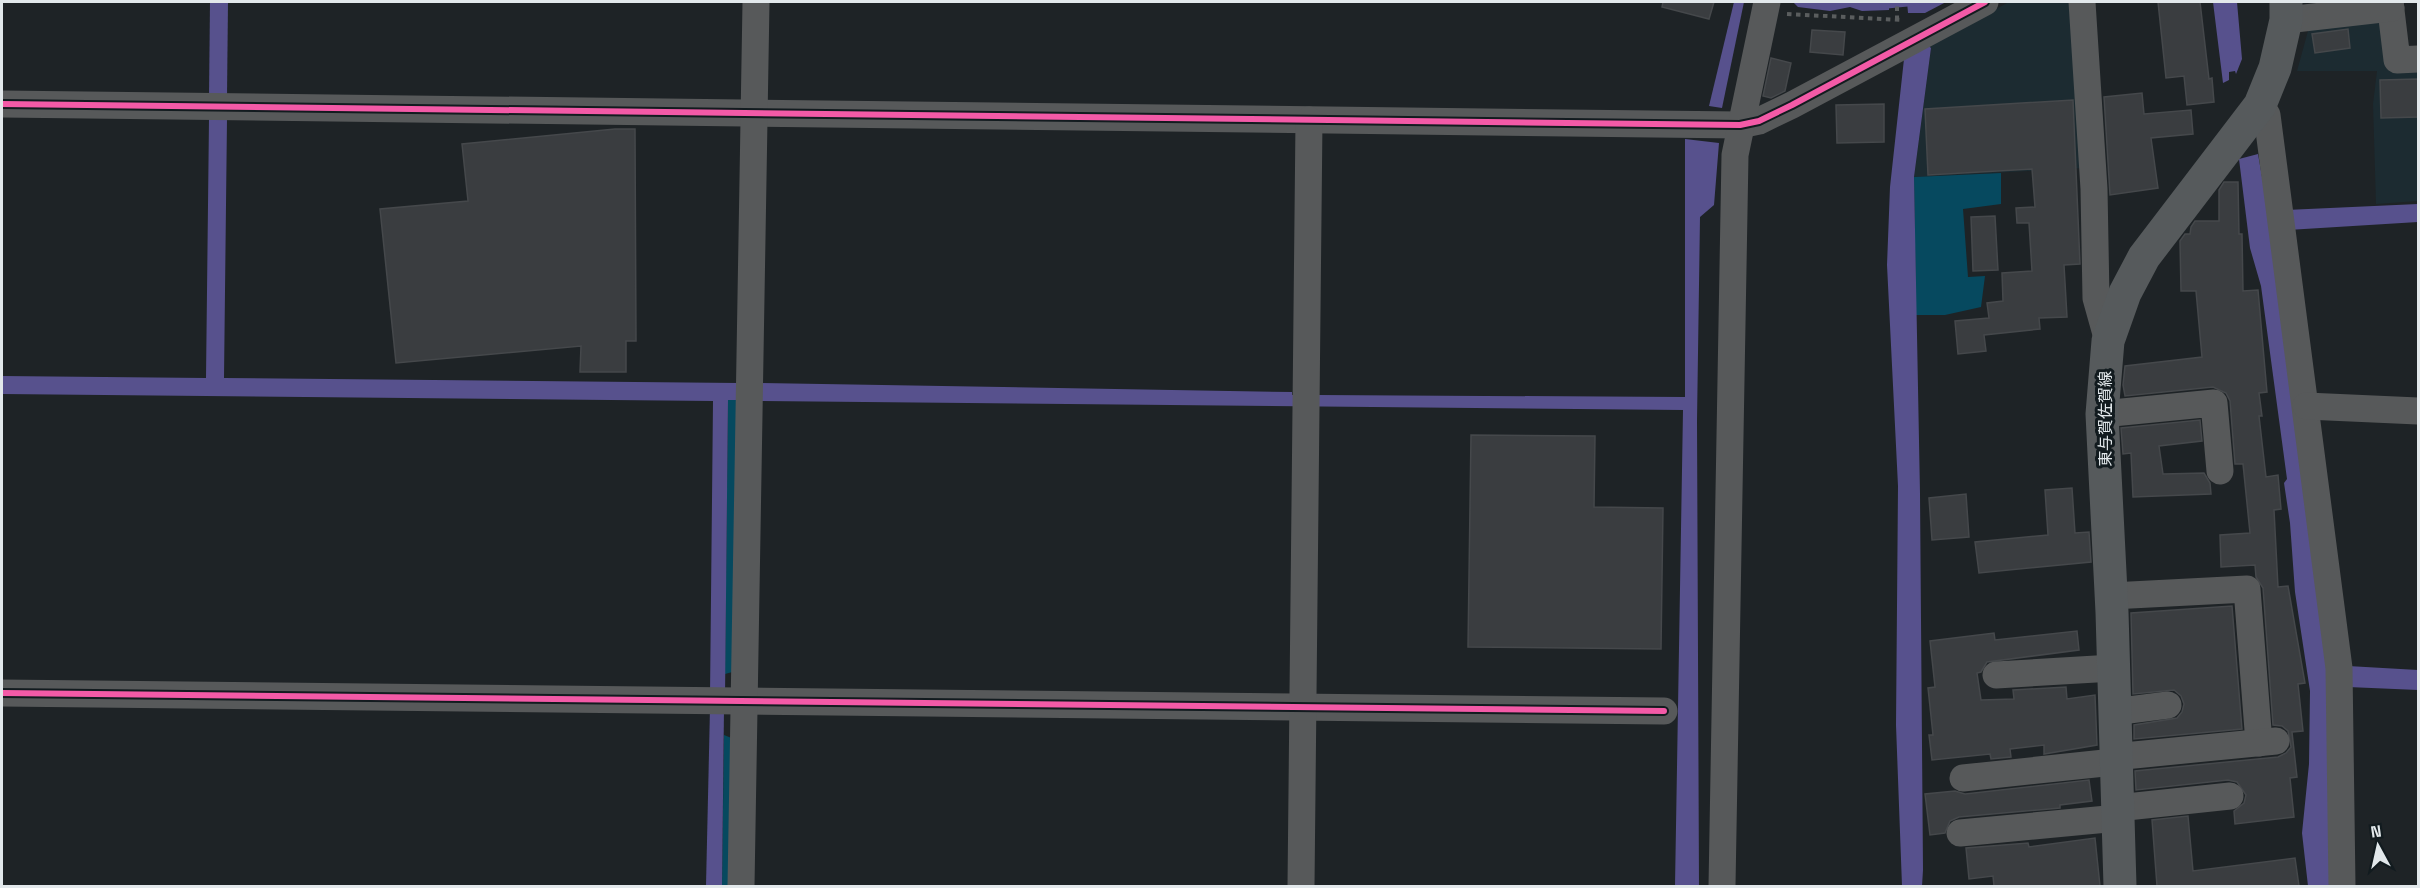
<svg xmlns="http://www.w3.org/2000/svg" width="2420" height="888" font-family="'Space Grotesk','Noto Sans JP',sans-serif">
<rect width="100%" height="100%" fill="#1e2326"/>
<g fill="#1c2b31">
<path d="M2009 2H2078L2086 168 1914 177 1931 48 1928 45Z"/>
<path d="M2316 2H2382L2418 67V201L2376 204 2373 104 2377 71H2297Z"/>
</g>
<g fill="#06495f">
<path d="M2001 173V204L1963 209 1968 277 1985 276 1981 307 1945 315H1916L1914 177Z"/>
<path d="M728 400H738L736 671 725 674Z"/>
<path d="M724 735 734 739 732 886H722Z"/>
</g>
<g fill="#57518d">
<path d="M210 2H228L227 96H209Z"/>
<path d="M1734 2H1744L1722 108 1709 106Z"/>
<path d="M1793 2H1889V10L1862 11 1850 7 1830 11 1798 7Z"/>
<path d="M1907 2H1946L1925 13H1908Z"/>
<path d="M2213 2H2237L2242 59 2236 74 2235 71 2229 72V80L2223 83Z"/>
<path d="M1928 45 1931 48 1914 177 1920 493 1923 870 1922 886H1902L1896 725 1898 486 1887 265 1890 187 1904 59Z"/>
<path d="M209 118 227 119 224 378 738 383V400H728L725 697 710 696 713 401 2 394V376L206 378Z"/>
<path d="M1685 139 1719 143 1714 205 1700 217 1697 421 1699 886H1675L1683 410 761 401V383L1292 392V395H1319L1685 397Z"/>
<path d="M2258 154 2348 666 2418 670V690L2348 687 2331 886H2308L2302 833 2309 764 2310 691 2295 592 2290 523 2284 483 2287 479 2261 286 2250 248 2239 159Z"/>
<path d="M2418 204V222L2288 230 2286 210Z"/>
<path d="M710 708H724L722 886H706Z"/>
</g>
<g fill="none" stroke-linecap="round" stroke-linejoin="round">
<path stroke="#57518d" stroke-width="6" d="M1882 6 1923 2"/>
</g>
<g fill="#3a3d40" stroke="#45484b" stroke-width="1.5">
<path d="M1663 2H1714L1709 19 1662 7Z"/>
<path d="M2158 2H2200L2209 79 2212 78 2214 102 2187 105 2184 76 2166 78Z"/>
<path d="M2348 29 2350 48 2315 53 2312 34Z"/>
<path d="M1812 30 1845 32 1843 55 1810 52Z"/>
<path d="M1771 58 1791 63 1785 91 1771 98 1763 96Z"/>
<path d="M2418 79V117L2381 118 2380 80Z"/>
<path d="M2142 93 2144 114 2191 110 2193 134 2151 138 2158 188 2110 195 2104 97Z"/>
<path d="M2073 100 2080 264 2064 265 2067 317 2039 318 2040 329 1984 335 1986 351 1958 354 1955 321 1989 318 1987 303 2003 301 2002 273 2032 271 2029 223H2017L2016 208 2035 207 2032 169 1928 175 1925 109Z"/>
<path d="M1884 104V142L1837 143 1836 105Z"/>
<path d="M615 129H635L636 341H626V372H580L581 346 396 363 380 209 468 201 462 144Z"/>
<path d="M2224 182H2238L2239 234H2242L2243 291 2258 290 2267 392 2259 393 2262 416H2259L2266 477 2278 475 2281 509 2274 510 2278 587 2288 586 2305 683 2298 684 2303 731 2292 732 2297 777 2290 778 2294 817 2235 824 2234 811 2244 803 2246 795 2237 782 2228 780 2136 790 2135 771 2278 757 2286 753 2291 747 2288 731 2282 726 2273 725 2263 588 2256 577 2255 565 2221 567 2220 535 2250 533 2243 464H2235L2230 401 2226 393 2213 387 2125 396 2123 385 2125 366 2202 357 2196 291H2181L2180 241 2185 234H2190L2191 227 2195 221H2219V190Z"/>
<path d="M1995 216 1998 270 1973 271 1971 217Z"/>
<path d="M2200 420 2202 441 2159 446 2163 474 2204 473 2210 483 2211 494 2133 497 2131 453 2123 454 2121 428Z"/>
<path d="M1471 435 1595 436 1594 507 1663 508 1661 649 1468 647Z"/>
<path d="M2072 488 2075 533 2089 532 2091 562 1979 573 1975 542 2048 535 2045 490Z"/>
<path d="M1966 494 1969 537 1932 540 1929 498Z"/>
<path d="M2232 606 2242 729 2134 739V725L2177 718 2182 712 2184 704 2181 696 2174 690 2133 694 2131 613Z"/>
<path d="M2077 631 2079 650 1987 662 1981 672 1977 673 1981 700 2014 699 2013 690 2066 687 2067 699 2095 695 2097 745 2044 754V745L2010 749 2011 757 1991 759 1990 754 1932 760 1929 735H1933L1928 688 1935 687 1930 641 1994 633 1995 640Z"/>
<path d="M2089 780 2092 801 2060 805V808L1959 817 1950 821 1945 833 1930 835 1925 794 1955 791 1965 794Z"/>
<path d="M2188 816 2193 871 2295 858 2299 886H2157L2152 820Z"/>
<path d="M2095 838 2100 886H1994L1993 876 1969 879 1966 848 2028 843 2029 847Z"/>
</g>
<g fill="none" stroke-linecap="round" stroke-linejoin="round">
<g stroke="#5a5d5e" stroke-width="4" stroke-dasharray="4.5 4.5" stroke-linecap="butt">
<path d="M1787 14 1902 20"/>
<path d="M1897 20V2"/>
</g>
<g stroke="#57595a" stroke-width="27">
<path d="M2082 2 2094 189 2096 298 2108 341"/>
<path d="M2390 2 2397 60 2418 59"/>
<path d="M2286 20 2391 8"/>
<path d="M2 104 1740 125 1759 121 1792 105 1985 2"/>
<path d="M2260 105 2267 115 2339 668 2342 886"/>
<path d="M2306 406 2418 411"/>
<path d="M2102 414 2214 403 2220 471"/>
<path d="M2111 596 2247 589 2259 743"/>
<path d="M1996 675 2113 668"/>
<path d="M2 693 1664 711"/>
<path d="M2113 712 2168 705"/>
<path d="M2114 757 2276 741"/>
<path d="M1963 778 2114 762"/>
<path d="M2117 808 2230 796"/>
<path d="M1960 833 2118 818"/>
<path d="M741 886 756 2"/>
<path d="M1301 886 1309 120"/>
<path d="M1722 886 1735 155 1767 2"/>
</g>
<path stroke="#565a5c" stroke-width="33" d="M2120 886 2112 612 2102 414 2108 341 2125 293 2144 257 2260 105 2275 68 2286 20V2"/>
<defs>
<g id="cycleway">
<path d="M2 104 1740 125 1759 121 1792 105 1985 2"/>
<path d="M2 693 1664 711"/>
</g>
</defs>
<use href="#cycleway" stroke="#121b1f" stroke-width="10"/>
<use href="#cycleway" stroke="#f35aa7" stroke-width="6"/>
</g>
<g text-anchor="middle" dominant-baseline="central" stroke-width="6" stroke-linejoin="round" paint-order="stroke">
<g font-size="16" fill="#e2e8eb" stroke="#121b1f">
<text transform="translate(2105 419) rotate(-90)">東与賀佐賀線</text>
</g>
</g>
<rect width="2420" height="888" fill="none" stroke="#e2e8eb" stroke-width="6"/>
<g transform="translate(2378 846) rotate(352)" stroke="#121b1f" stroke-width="4.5" paint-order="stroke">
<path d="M0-4.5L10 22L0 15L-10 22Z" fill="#e2e8eb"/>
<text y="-9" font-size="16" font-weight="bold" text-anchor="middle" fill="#e2e8eb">N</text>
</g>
</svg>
